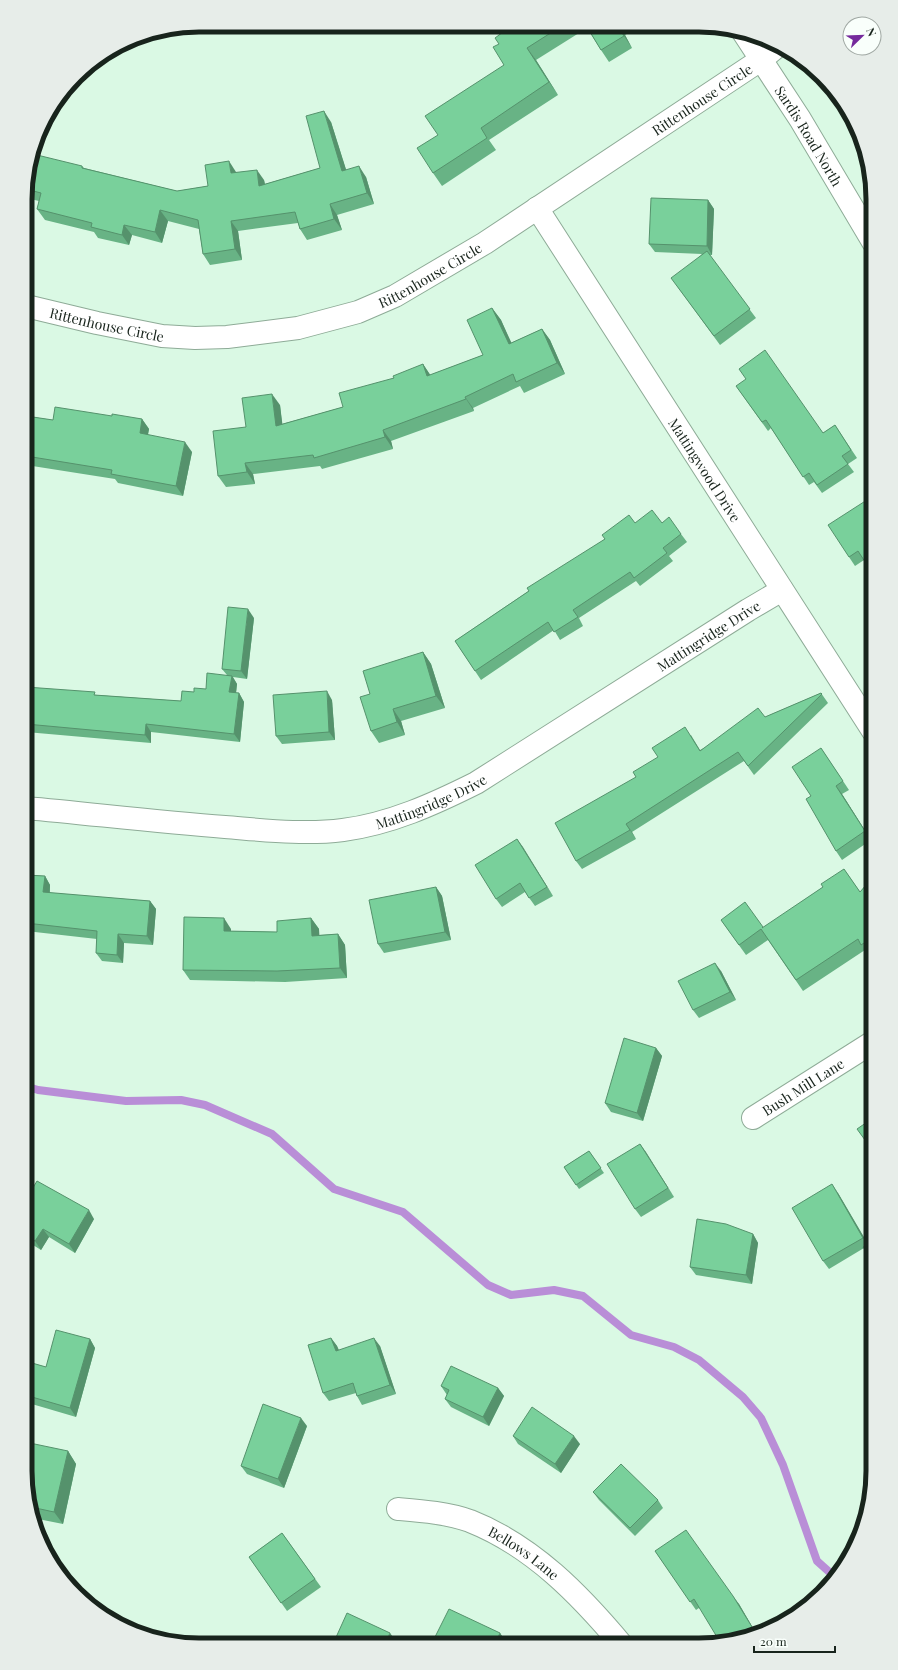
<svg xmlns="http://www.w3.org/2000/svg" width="898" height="1670" font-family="'Playfair Display',serif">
<rect width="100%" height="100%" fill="#daf9e4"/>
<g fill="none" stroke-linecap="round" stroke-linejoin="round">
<path stroke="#b98ed7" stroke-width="8" d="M25 1086 38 1090 126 1101 181 1100 205 1105 272 1134 334 1189 403 1212 488 1285 511 1295 554 1290 583 1296 631 1335 674 1347 699 1360 743 1397 761 1418 783 1465 817 1561 836 1578"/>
<defs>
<g id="minor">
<path id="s1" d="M537 208 873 731"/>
<path id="s2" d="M26 306 97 323 162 336 195 338 227 337 298 328 358 312 395 296 485 243 762 59 779 45"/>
<path id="s3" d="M26 808C92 814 158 822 225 827 263 830 304 835 343 830 390 824 434 804 476 783L748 610 782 590"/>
<path id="s4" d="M753 1118 873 1042"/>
<path id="s5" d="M398 1509C422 1511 448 1513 470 1521 533 1546 580 1595 622 1645"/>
</g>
<g id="tertiary">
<path id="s6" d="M743 32 800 119 873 242"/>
</g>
</defs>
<use href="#minor" stroke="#8eab97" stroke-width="24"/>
<use href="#tertiary" stroke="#8eab97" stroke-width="24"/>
<use href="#minor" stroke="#fff" stroke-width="22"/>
<use href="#tertiary" stroke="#fff" stroke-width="22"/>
</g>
<g fill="#68b385">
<path d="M500 27 637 28 625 35 632 48 609 62 601 50 587 28 536 60 558 95 489 140 496 150 442 186 433 173 438 135 504 65 499 44 503 32Z"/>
<path d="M331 122 346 170 366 177 374 204 337 215 342 230 307 240 300 229 298 223 238 231 242 260 210 265 203 254 199 229 168 221 162 243 132 235 129 245 98 238 94 232 45 220 37 209 39 201 26 198V176L82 166 84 168 177 191 208 186 236 172 264 180 265 184 320 168Z"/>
<path d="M708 200 714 209 712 255H709L756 318 720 345 677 286 702 254 655 252 649 244Z"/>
<path d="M492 308 501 320 511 343 542 329 550 340 565 374 524 393 520 386 473 408 474 411 391 441 393 449 322 469 320 466 253 474 255 484 226 487 218 476 246 427 280 405 282 424 343 407 394 378 423 364 430 375 483 355Z"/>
<path d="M736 386 823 433 835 425 857 458 848 464 854 472 822 493 814 482 809 485 771 428 768 431Z"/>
<path d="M26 416 53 420 112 416 142 419 149 429 148 435 192 452 183 496 118 483 115 479 26 465Z"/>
<path d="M873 502 864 560 855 566 849 557Z"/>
<path d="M635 523H662L681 534 687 542 669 556 673 561 640 586 636 581 579 618 583 626 560 640 554 630 481 680 455 641 605 539Z"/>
<path d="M254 618 247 679 233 677 237 684 236 693H239L244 702 240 742 151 732V743L26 732V687L97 695 181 701 194 692 206 689 227 675 222 669Z"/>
<path d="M423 652 431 664 445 708 401 721 405 735 379 743 371 731 370 694Z"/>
<path d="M821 693 828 703 754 775 744 761 632 832 636 839 582 869 576 861 636 777 691 735 700 750 765 717Z"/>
<path d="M332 700 335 740 282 744 276 736Z"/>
<path d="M821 748 849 790 842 794 871 840 842 860 836 851 811 796Z"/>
<path d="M517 839 553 896 535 906 525 892 502 907 496 899Z"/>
<path d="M844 869 860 892 873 877V953L869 955 865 950 803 991 768 940 746 955 721 920 764 928 823 887Z"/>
<path d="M26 875 45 876 50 885V893L150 901 156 909 153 945 124 943 123 963 102 961 96 953 97 939 26 931Z"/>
<path d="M436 887 442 896 451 940 384 953 378 944Z"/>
<path d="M311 918 319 929V935L338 934 345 945 347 978 285 982 190 980 183 970 231 929V931L277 932Z"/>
<path d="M721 971 736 1000 699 1018 693 1010Z"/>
<path d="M656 1048 662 1056 643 1121 611 1112 605 1103Z"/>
<path d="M640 1144 674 1197 641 1217 635 1209Z"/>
<path d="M589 1151 604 1173 579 1189 564 1167Z"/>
<path d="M838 1193 868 1244 864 1248 829 1269 823 1261Z"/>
<path d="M25 1201 94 1219 75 1253 49 1237 41 1250 25 1240Z"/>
<path d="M753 1234 758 1243 752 1284 696 1275 690 1267Z"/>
<path d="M331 1338 337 1346 339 1350 380 1346 396 1394 362 1405 357 1396 356 1393 329 1401 323 1393Z"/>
<path d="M90 1339 95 1348 76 1417 25 1402V1361L46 1367Z"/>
<path d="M441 1386 498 1388 504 1396 489 1426 451 1407 445 1399 447 1395Z"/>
<path d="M307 1426 284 1488 247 1474 241 1466Z"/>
<path d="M513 1436 580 1444 561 1473 518 1444Z"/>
<path d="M68 1451 76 1464 63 1524 33 1518 25 1471Z"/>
<path d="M593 1492 658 1500 663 1508 635 1536 599 1500Z"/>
<path d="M282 1533 321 1587 287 1611 249 1557Z"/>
<path d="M655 1551 739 1604 757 1635 755 1636 699 1608 696 1610Z"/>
<path d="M500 1633 506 1642 505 1644H438L434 1639Z"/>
</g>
<g fill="#55926c">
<path d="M619 28 625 35 632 48 624 36Z"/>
<path d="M527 48 536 60 558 95 549 82Z"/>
<path d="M324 111 331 122 350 182 342 171Z"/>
<path d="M229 161 236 172 238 184 231 173Z"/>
<path d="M359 166 366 177 374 204 367 193Z"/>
<path d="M257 170 264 180 267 196 259 186Z"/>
<path d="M708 200 714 209 712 255 707 246Z"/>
<path d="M330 204 337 215 342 230 334 219Z"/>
<path d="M160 210 168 221 162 243 155 232Z"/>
<path d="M231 221 238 231 242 260 235 249Z"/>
<path d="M124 225 132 235 129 245 122 235Z"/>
<path d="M492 308 501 320 517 355 509 344Z"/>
<path d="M542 329 550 340 565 374 557 363Z"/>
<path d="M423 364 431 376H427Z"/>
<path d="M272 394 280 405 284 437 276 426Z"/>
<path d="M465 397 473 408 474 411 466 399Z"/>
<path d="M142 419 149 429 146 443 140 433Z"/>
<path d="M383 430 391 441 393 449 385 437Z"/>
<path d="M185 442 192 452 183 496 176 486Z"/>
<path d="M245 463 253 474 255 484 247 472Z"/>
<path d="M248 609 254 618 247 679 241 671Z"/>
<path d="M423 652 431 664 445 708 436 696Z"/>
<path d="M232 676 237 684 235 701 229 692Z"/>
<path d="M327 691 332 700 335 740 329 732Z"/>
<path d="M239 693 244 702 240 742 234 734Z"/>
<path d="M393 709 401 721 405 735 397 722Z"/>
<path d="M146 724 151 732V743L145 735Z"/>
<path d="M836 786 842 794 871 840 865 831Z"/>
<path d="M626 824 632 832 636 839Z"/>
<path d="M517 839 523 847 553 896 547 887Z"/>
<path d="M45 876 50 885 49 900 43 892Z"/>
<path d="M436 887 442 896 451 940 445 932Z"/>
<path d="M150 901 156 909 153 945 147 936Z"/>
<path d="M224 918 231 929V942L224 931Z"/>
<path d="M311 918 319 929 320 946 312 936Z"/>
<path d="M118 934 124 943 123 963 117 955Z"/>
<path d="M338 934 345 945 347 978 340 968Z"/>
<path d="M715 963 721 971 736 1000 730 992Z"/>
<path d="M656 1048 662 1056 643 1121 637 1113Z"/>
<path d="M640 1144 646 1152 674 1197 668 1188Z"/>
<path d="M832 1184 838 1193 869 1246 863 1238Z"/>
<path d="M89 1210 94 1219 75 1253 69 1244Z"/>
<path d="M43 1229 49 1237 41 1250 35 1241Z"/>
<path d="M753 1234 758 1243 752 1284 746 1275Z"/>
<path d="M331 1338 337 1346 342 1359 336 1351Z"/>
<path d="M374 1338 380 1346 396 1394 390 1385Z"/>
<path d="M90 1339 95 1348 76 1417 70 1408Z"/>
<path d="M498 1388 504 1396 489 1426 483 1417Z"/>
<path d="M301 1418 307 1426 284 1488 278 1479Z"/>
<path d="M574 1436 580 1444 561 1473 555 1464Z"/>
<path d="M68 1451 76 1464 63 1524 54 1512Z"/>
<path d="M733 1596 739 1604 757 1635Z"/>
<path d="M390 1633 396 1641 394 1644H385Z"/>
<path d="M500 1633 506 1642 505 1644H495Z"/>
</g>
<g fill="#79d09b" stroke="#55926c">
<path d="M500 27H560L527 48 549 82 481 128 487 138 433 173 417 148 438 135 425 116 504 65 493 47 499 44 495 38 503 32Z"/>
<path d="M587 27 619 28 624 36 601 50Z"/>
<path d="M324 111 342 171 359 166 367 193 330 204 334 219 300 229 295 212 231 221 235 249 203 254 198 220 160 210 155 232 124 225 122 235 91 227 92 223 37 209 41 193 26 189V176L33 154 82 166V168L177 191 208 186 205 165 229 161 231 173 257 170 259 186 320 168 306 116Z"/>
<path d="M651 198 708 200 707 246 649 244Z"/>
<path d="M707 251 750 309 714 336 671 278Z"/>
<path d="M492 308 509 344 542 329 557 363 516 382 513 374 465 397 466 399 383 430 385 437 314 458 313 455 245 463 247 472 218 476 213 431 246 427 242 398 272 394 276 426 343 407 339 393 394 378 393 376 423 364 427 376 483 355 467 320Z"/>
<path d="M765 350 823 433 835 425 851 450 842 456 848 464 817 485 809 473 803 477 766 420 762 422 736 386 746 379 739 369Z"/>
<path d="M55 407 112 416V414L142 419 140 433 185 442 176 486 111 474 112 470 26 456V416L53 420Z"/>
<path d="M870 498 873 502V574L858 551 849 557 828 525Z"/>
<path d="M652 510 662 523 669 517 681 534 663 548 667 553 634 578 630 572 573 610 578 617 554 632 548 622 475 671 455 641 529 591 527 588 605 539 602 535 629 515 635 523Z"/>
<path d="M228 607 248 609 241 671 222 669Z"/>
<path d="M423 652 436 696 393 709 397 722 371 731 360 697 370 694 363 671Z"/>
<path d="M207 673 232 676 229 692 239 693 234 734 146 724 145 735 26 724V687L95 692 94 695 181 701 182 691 194 692V688L206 689Z"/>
<path d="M327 691 329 732 276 736 273 695Z"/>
<path d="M821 693 822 694 748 766 738 752 626 824 630 830 576 861 555 823 636 777 633 772 658 757 652 748 685 727 700 751 758 708 765 717Z"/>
<path d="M821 748 843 781 836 786 865 831 836 851 806 799 811 796 792 767Z"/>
<path d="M517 839 547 887 529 898 520 883 496 899 475 865Z"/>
<path d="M844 869 860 892 873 877V937L861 945 858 939 796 980 761 929 739 945 721 920 745 902 763 927 762 928 823 887 821 884Z"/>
<path d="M26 875 45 876 43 892 150 901 147 936 118 934 117 955 96 953 97 931 26 923Z"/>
<path d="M436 887 445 932 378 944 369 900Z"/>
<path d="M184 917 224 918V931L277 932V921L311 918 312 936 338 934 340 968 277 971 183 970Z"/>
<path d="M715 963 730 992 693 1010 678 981Z"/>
<path d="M624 1038 656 1048 637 1113 605 1103Z"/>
<path d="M873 1118V1151L857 1129Z"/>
<path d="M640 1144 668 1188 635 1209 607 1164Z"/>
<path d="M589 1151 601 1168 576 1185 564 1167Z"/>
<path d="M37 1181 89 1210 69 1244 43 1229 35 1241 25 1235V1201Z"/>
<path d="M832 1184 863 1238 823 1261 792 1208Z"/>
<path d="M697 1219 726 1224 753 1234 746 1275 690 1267Z"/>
<path d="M873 1241V1261L863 1247Z"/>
<path d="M56 1330 90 1339 70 1408 25 1395V1361L46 1367Z"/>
<path d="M331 1338 336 1351 374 1338 390 1385 357 1396 353 1383 323 1393 308 1345Z"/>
<path d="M451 1366 498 1388 483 1417 445 1399 449 1390 441 1386Z"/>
<path d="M263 1404 301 1418 278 1479 241 1466Z"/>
<path d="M532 1407 574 1436 555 1464 513 1436Z"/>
<path d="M25 1442 68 1451 54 1512 31 1507 25 1471Z"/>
<path d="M621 1464 658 1500 630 1528 593 1492Z"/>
<path d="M686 1530 733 1596 757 1635 720 1642 694 1599 690 1602 655 1551Z"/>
<path d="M282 1533 315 1579 281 1603 249 1557Z"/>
<path d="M449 1609 500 1633 495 1644H444L434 1639Z"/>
<path d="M347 1613 390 1633 385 1644H333Z"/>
</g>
<g text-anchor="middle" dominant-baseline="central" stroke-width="3" stroke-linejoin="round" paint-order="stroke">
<g font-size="14" fill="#18241c" stroke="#f9fffb">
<text stroke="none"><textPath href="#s2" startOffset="743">Rittenhouse Circle</textPath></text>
<text stroke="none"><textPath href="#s6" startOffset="123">Sardis Road North</textPath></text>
<text stroke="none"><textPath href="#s2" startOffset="419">Rittenhouse Circle</textPath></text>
<text stroke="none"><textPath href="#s2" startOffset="83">Rittenhouse Circle</textPath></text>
<text stroke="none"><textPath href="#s1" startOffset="311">Mattingwood Drive</textPath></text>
<text stroke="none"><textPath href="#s3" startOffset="735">Mattingridge Drive</textPath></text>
<text stroke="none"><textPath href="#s3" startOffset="411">Mattingridge Drive</textPath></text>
<text stroke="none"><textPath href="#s4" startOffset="59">Bush Mill Lane</textPath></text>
<text stroke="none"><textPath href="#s5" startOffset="136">Bellows Lane</textPath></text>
</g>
</g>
<path d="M0 0H898V1670H0ZM199 32H699A167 167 0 0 1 866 199V1471A167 167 0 0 1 699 1638H199A167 167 0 0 1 32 1471V199A167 167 0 0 1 199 32Z" fill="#e7ede9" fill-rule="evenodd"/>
<path fill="none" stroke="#18241c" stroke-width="5" d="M199 32H699A167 167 0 0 1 866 199V1471A167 167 0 0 1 699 1638H199A167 167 0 0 1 32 1471V199A167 167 0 0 1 199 32Z"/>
<g transform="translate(862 36) rotate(67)"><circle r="19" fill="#f9fffb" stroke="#9fa7a2"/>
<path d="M0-3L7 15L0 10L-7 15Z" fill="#752a9c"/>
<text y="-6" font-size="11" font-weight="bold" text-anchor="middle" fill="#18241c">N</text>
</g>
<path d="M754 1646v6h81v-6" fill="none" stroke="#18241c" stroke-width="2"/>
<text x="760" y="1646" font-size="12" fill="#18241c" stroke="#f9fffb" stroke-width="3" paint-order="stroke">20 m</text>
</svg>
